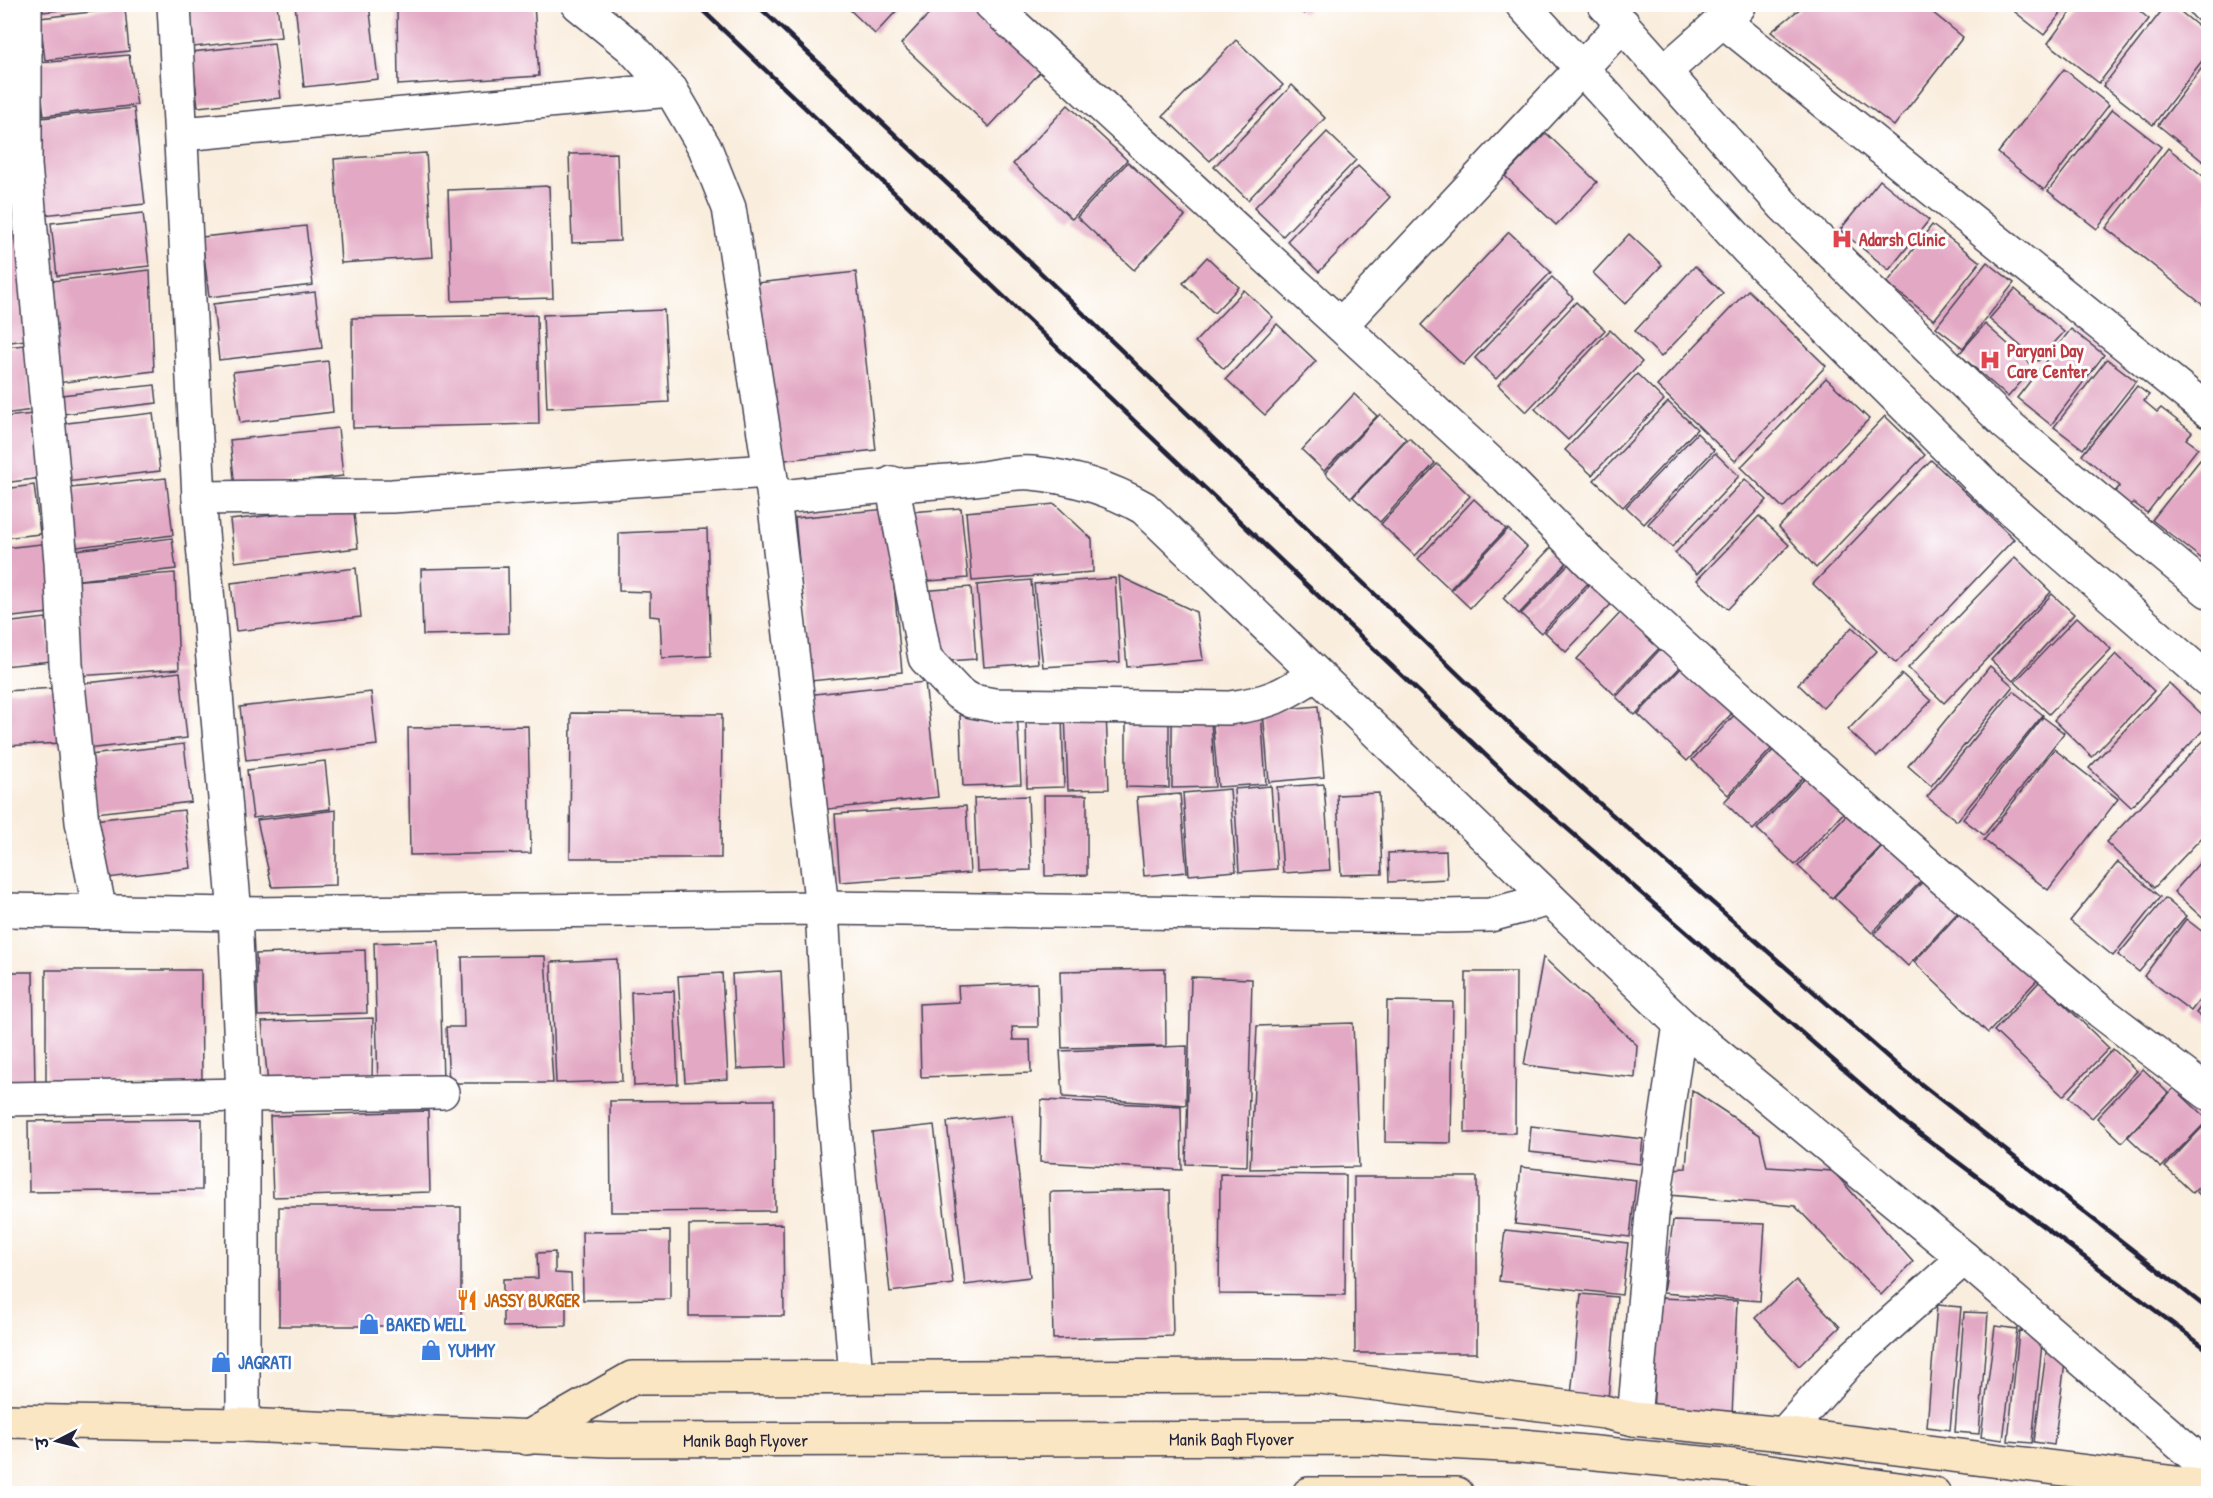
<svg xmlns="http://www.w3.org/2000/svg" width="2213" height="1498" font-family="'Patrick Hand','Playpen Sans Deva',sans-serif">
<rect width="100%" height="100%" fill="#fff"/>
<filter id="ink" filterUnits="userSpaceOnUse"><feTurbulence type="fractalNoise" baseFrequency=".0167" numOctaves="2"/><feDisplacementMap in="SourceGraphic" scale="12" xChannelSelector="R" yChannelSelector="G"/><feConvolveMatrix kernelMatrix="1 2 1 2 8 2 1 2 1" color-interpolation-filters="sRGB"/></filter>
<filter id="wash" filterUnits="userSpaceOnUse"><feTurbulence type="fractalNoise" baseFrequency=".008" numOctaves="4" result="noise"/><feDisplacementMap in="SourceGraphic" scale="24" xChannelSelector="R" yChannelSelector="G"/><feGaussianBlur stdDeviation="1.35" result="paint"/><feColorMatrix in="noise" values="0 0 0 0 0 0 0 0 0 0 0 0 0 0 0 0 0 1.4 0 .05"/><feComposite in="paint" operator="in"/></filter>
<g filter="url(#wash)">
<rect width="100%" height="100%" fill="#f9eddd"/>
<g id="blocks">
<g fill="#e3a9c4">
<path d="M42 4H95V6L43 12Z"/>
<path d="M189 4H277L281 37 194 47Z"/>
<path d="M295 4H369L378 79 304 87Z"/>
<path d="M426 4H534L539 76 398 85 397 6Z"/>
<path d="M844 4H903L875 34Z"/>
<path d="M938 4H975L1043 69 989 127 901 44Z"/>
<path d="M1292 4H1311L1304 14Z"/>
<path d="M1806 4H1922L1963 37 1894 126 1771 32Z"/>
<path d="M2005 4H2068L2044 35Z"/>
<path d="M2077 4H2131L2149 19 2099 83 2048 43Z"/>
<path d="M2167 4H2171L2208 34V53L2153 125 2103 86Z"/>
<path d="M125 8 129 51 45 60 40 18Z"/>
<path d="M4 38 18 141 4 143Z"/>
<path d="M1236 40 1283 85 1210 161 1163 116Z"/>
<path d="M274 43 281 98 198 107 192 52Z"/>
<path d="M129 55 137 105 44 116 38 63Z"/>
<path d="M2208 60V161L2206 164 2158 125Z"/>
<path d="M2064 69 2109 105 2044 190 1998 153Z"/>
<path d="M1292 85 1325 118 1248 200 1214 167Z"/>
<path d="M1068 105 1127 160 1072 219 1013 164Z"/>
<path d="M134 108 145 204 43 215 32 119Z"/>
<path d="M2112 109 2161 147 2097 229 2048 191Z"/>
<path d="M1327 132 1356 160 1283 236 1254 208Z"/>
<path d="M1546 133 1597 182 1556 225 1505 176Z"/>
<path d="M2168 148 2208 180V309L2106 228Z"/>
<path d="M426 153 433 257 341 263 334 159Z"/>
<path d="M617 153 620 241 572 243 569 154Z"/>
<path d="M4 155 13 211 4 212Z"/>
<path d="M1128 162 1185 216 1134 270 1077 217Z"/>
<path d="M1358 166 1390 197 1319 272 1287 241Z"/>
<path d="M1880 180 1929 220 1889 270 1840 230Z"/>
<path d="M549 186 553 298 452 301 448 190Z"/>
<path d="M143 213 149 266 57 276 51 223Z"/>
<path d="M18 221 32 339 4 343V223Z"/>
<path d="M1932 225 1980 262 1934 320 1887 283Z"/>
<path d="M306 226 313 285 209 297 202 237Z"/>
<path d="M1509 232 1551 272 1463 365 1421 325Z"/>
<path d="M1629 234 1662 265 1625 304 1593 273Z"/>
<path d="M1207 257 1239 287 1214 313 1183 283Z"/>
<path d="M1987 262 2014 283 1963 348 1936 327Z"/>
<path d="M1695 266 1723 293 1661 357 1635 331Z"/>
<path d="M150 270 154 371 49 384 52 281Z"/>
<path d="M856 272 876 450 776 461 757 283Z"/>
<path d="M1552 277 1573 298 1496 379 1475 358Z"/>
<path d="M2015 289 2064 332 2038 361 1989 319Z"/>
<path d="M1244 290 1273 317 1224 369 1195 342Z"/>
<path d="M1748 290 1826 366 1735 461 1657 386Z"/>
<path d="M315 292 322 348 219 360 213 304Z"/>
<path d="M1576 302 1605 330 1526 412 1498 385Z"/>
<path d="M664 310 669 402 547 408 543 315Z"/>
<path d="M537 315 539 424 353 428 352 318Z"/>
<path d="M1277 324 1316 361 1265 415 1226 379Z"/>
<path d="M1985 324 2034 367 2008 397 1959 354Z"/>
<path d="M2071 329 2104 355 2051 425 2017 398Z"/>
<path d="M1610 330 1642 362 1568 440 1535 409Z"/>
<path d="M25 345 32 410 4 414V347Z"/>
<path d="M2107 359 2136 381 2083 449 2054 427Z"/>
<path d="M328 361 333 412 240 423 233 372Z"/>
<path d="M1637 374 1664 400 1592 475 1565 450Z"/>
<path d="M1826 378 1869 419 1783 508 1741 467Z"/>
<path d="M155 385 157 403 63 414 61 395Z"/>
<path d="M2137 386 2149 395 2144 401 2157 412 2161 408 2192 432 2186 439 2198 448 2147 513 2134 503 2123 507 2111 496 2120 486 2082 455Z"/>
<path d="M1354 394 1377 416 1324 471 1302 450Z"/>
<path d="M1668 402 1697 429 1623 507 1594 480Z"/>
<path d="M153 413 160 471 66 482 59 424Z"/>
<path d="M33 414 41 478 4 483V417Z"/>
<path d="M1380 414 1406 439 1351 498 1325 473Z"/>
<path d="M1885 416 1925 455 1816 568 1779 527Z"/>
<path d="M338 428 343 476 235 488 230 440Z"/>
<path d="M1697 433 1714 450 1644 524 1626 507Z"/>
<path d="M1409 438 1435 463 1380 522 1353 497Z"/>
<path d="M2208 450V549L2202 559 2152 520Z"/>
<path d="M1715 453 1739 476 1672 547 1648 524Z"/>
<path d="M1931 460 2014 539 1896 663 1813 584Z"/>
<path d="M1437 464 1470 496 1415 556 1381 524Z"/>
<path d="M166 478 173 535 77 547 70 488Z"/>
<path d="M1745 479 1767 500 1697 574 1675 553Z"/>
<path d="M34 485 40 534 4 538V489Z"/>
<path d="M1474 499 1506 529 1450 589 1418 559Z"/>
<path d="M1055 504 1092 539 1093 572 972 581 966 512Z"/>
<path d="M353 506 358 548 235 562 230 520Z"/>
<path d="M961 508 968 578 916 582 910 512Z"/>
<path d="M887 509 902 672 810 681 795 518Z"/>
<path d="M1759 516 1789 545 1728 609 1697 580Z"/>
<path d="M707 529 711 656 662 658 660 617 650 616V592L619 591V533Z"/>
<path d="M1508 529 1527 547 1470 608 1451 590Z"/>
<path d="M172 538 176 569 79 580 76 550Z"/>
<path d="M1557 541 1573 556 1519 614 1503 598Z"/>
<path d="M51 543 58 612 4 618V548Z"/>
<path d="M2015 557 2051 592 1944 703 1908 668Z"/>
<path d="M1574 558 1594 577 1541 633 1521 614Z"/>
<path d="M508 567 509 633 423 635 421 569Z"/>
<path d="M356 568 361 617 236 631 231 583Z"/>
<path d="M175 573 179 669 78 676 70 581Z"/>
<path d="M1119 576 1196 612 1203 660 1127 667Z"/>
<path d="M1115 578 1120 662 1043 667 1034 584Z"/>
<path d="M1595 579 1616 599 1566 652 1545 632Z"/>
<path d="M1031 580 1038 663 984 667 977 585Z"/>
<path d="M971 587 976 659 932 662 920 591Z"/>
<path d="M2052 594 2074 614 2013 681 1991 660Z"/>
<path d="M1624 609 1662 645 1615 695 1577 659Z"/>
<path d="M2077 617 2111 649 2049 714 2015 682Z"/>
<path d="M46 618 51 661 4 666V623Z"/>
<path d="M1852 627 1877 651 1823 708 1798 684Z"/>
<path d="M1665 644 1684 663 1635 715 1616 697Z"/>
<path d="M2116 654 2154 691 2092 757 2054 720Z"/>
<path d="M1687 662 1736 709 1687 761 1638 714Z"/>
<path d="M1990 666 2013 686 1931 786 1908 766Z"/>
<path d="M180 672 187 738 86 749 79 684Z"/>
<path d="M1902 674 1931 701 1877 757 1848 730Z"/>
<path d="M925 682 938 797 819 810 806 695Z"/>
<path d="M2169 683 2208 720V725L2131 807 2089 768Z"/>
<path d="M56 688 62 743 4 746V691Z"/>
<path d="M2013 691 2043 715 1957 821 1927 797Z"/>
<path d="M371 692 377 745 246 760 240 707Z"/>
<path d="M1318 706 1324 777 1269 782 1263 711Z"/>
<path d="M1739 710 1775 745 1728 795 1692 760Z"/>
<path d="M1261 711 1266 784 1218 787 1212 715Z"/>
<path d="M1017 712 1021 784 963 786 960 714Z"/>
<path d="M1106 712 1109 789 1068 790 1065 713Z"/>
<path d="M571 713 722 714 721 858H570Z"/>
<path d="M1062 715 1064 787 1027 788 1026 716Z"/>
<path d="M1126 717H1169V788L1126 787Z"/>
<path d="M2043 717 2064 733 1984 835 1963 819Z"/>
<path d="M1172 719H1211L1215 787 1172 788Z"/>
<path d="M528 726 531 853 410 855 408 728Z"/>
<path d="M2208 736V831L2154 888 2106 842Z"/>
<path d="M1781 742 1810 770 1753 830 1724 802Z"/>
<path d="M184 744 191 802 96 813 90 755Z"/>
<path d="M2054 749 2118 799 2048 890 1984 840Z"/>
<path d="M325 761 330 809 253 818 247 770Z"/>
<path d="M1809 774 1847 809 1795 865 1757 829Z"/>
<path d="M1324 784 1330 870 1283 873 1277 787Z"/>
<path d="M1271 786 1277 869 1239 872 1234 789Z"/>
<path d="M1230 789 1236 871 1189 875 1183 793Z"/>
<path d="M1379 793 1382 874 1341 875 1337 795Z"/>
<path d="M1180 794 1187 872 1144 876 1137 797Z"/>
<path d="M1044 795H1087V875L1045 876Z"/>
<path d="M1028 796 1031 870 977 872 974 798Z"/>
<path d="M966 806 970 873 840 882 835 814Z"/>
<path d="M184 810 191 868 99 879 93 820Z"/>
<path d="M336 810V885L272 887 257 820Z"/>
<path d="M1850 811 1884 843 1832 898 1798 866Z"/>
<path d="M1887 842 1924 878 1872 933 1834 897Z"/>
<path d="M1446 851 1447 879 1389 882 1388 853Z"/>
<path d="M2208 853V923L2174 892Z"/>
<path d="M2118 862 2160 897 2113 956 2070 921Z"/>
<path d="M1928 876 1962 908 1908 966 1874 934Z"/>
<path d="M2165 898 2186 916 2139 972 2118 955Z"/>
<path d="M1964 908 2038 979 1988 1033 1914 962Z"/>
<path d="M2186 919 2208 936V989L2191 1011 2144 976Z"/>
<path d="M439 941 443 1081 378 1083 374 943Z"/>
<path d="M365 950 367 1013 258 1016 256 954Z"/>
<path d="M545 956 553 1083H449L446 1027H464L462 957Z"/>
<path d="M1543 957 1637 1045 1635 1078 1524 1065Z"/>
<path d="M617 959 622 1081 556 1083 551 962Z"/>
<path d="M1165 969 1166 1046 1062 1048 1060 971Z"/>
<path d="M46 970H201L202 1084 46 1085Z"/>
<path d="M781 971 786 1067 737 1069 732 974Z"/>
<path d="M4 972H33L35 1085H4Z"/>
<path d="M1466 972H1516L1515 1133H1465Z"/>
<path d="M722 973 728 1079 685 1082 678 976Z"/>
<path d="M1191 977 1252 979 1247 1166 1186 1164Z"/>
<path d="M2040 981 2109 1048 2063 1096 1994 1031Z"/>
<path d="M1037 983 1038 1027H1012L1013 1040H1030L1031 1073 921 1077 919 1004 959 1002 958 986Z"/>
<path d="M674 991 678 1084 634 1086 631 992Z"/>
<path d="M2208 997V1023L2196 1013Z"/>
<path d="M1387 1001 1453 1002 1451 1143 1385 1142Z"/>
<path d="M373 1018 372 1082 268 1084 262 1022Z"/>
<path d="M1353 1023 1359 1167 1250 1169 1257 1026Z"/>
<path d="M1187 1046 1186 1105 1063 1097 1060 1051Z"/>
<path d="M2113 1049 2137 1071 2092 1118 2069 1097Z"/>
<path d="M2143 1069 2168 1093 2122 1142 2097 1118Z"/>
<path d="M2174 1088 2208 1120 2161 1168 2128 1137Z"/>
<path d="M1692 1090 1760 1135 1767 1167 1833 1171 1913 1262 1881 1295 1795 1206 1669 1195 1671 1169 1686 1168Z"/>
<path d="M774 1100 775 1211 611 1212 610 1101Z"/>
<path d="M1041 1100 1181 1106 1182 1170 1040 1162Z"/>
<path d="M428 1111 430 1192 273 1197 270 1116Z"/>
<path d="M1012 1115 1030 1277 965 1285 947 1122Z"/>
<path d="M202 1119V1190L29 1192 28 1121Z"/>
<path d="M2208 1121V1177L2193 1193 2165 1167Z"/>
<path d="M934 1125 953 1284 890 1292 872 1132Z"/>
<path d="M1531 1126 1643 1139 1640 1164 1529 1152Z"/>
<path d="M1521 1167 1636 1180 1630 1237 1515 1224Z"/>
<path d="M1220 1174 1346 1175 1345 1295 1219 1294Z"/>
<path d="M1354 1177H1477V1353H1355Z"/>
<path d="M2208 1179V1203L2197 1192Z"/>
<path d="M1170 1190 1173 1336 1053 1339 1050 1192Z"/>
<rect x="279" y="1207" width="182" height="119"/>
<path d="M1673 1221 1765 1224 1760 1301 1663 1293Z"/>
<path d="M783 1224 784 1316H689V1225Z"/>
<path d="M1505 1230 1628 1243 1622 1295 1499 1281Z"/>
<path d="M670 1231V1299L583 1300 582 1232Z"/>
<path d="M555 1252V1273L571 1274 572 1298H566V1326L503 1327V1279L538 1278 537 1253Z"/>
<path d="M1796 1280 1840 1327 1799 1366 1755 1318Z"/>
<path d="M1581 1294 1617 1297 1608 1399 1571 1396Z"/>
<path d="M1659 1298 1737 1301 1732 1417 1653 1413Z"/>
<path d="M1937 1305 1961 1307 1950 1430 1927 1427Z"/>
<path d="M1964 1312 1988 1313 1979 1434 1955 1432Z"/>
<path d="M1995 1326 2017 1329 2003 1440 1981 1437Z"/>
<path d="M2019 1331 2043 1333 2032 1443 2008 1441Z"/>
<path d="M2047 1345 2067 1348 2054 1445 2034 1442Z"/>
</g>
</g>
</g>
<g filter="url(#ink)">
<use href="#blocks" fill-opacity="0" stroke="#424053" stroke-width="1.5"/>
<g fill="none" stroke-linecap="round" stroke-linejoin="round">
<defs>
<g id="street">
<path d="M25 4V165L61 561 66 664 82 822 100 912"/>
<path d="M174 4 199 498 235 914 243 1095V1425"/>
<path d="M578 4 631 47 671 90 705 148 729 208 774 498 822 908 832 1096 856 1376"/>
<path d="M991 4 1507 478 1593 565 1708 670 1938 874 2100 1011 2208 1093"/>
<path d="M1522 4 1748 250 1997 497 2208 680"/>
<path d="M1604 4 1784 206 2005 423 2208 591"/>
<path d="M2205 4 2208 7"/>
<path d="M1722 20 2208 411"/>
<path d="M1664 72 1739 6"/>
<path d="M182 134 671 90"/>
<path d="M1341 325 1623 24"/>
<path d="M892 483 925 658 958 693 972 701 994 705 1229 708C1269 703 1282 696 1316 674"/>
<path d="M199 498 392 496 769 471"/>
<path d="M774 498C841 490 907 484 974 479 993 477 1013 471 1032 473 1073 477 1109 488 1144 508L1680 1024 1964 1258 2208 1468"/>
<path d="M4 910 235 914 822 908 1445 916 1490 915 1550 899"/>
<path d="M4 1099 442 1092"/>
<path d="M1634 1419 1652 1214 1680 1024"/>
<path d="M1784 1434 1849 1361 1964 1258"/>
</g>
<g id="secondary">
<path id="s1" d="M4 1421 243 1425 610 1440 1369 1438 1522 1446 1733 1466 1934 1494"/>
<path d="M527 1438 632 1378 1313 1376 1604 1412 1634 1419 1784 1434 2208 1487"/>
<path d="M1309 1494H1457"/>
</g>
</defs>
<use href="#street" stroke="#424053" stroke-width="36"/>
<use href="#secondary" stroke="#424053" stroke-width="36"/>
<use href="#street" stroke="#fff" stroke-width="33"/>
<use href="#secondary" stroke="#fbe6c3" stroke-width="33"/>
<g stroke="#22223b" stroke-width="4.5">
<path d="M696 4 1516 784 1903 1121 2208 1350"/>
<path d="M756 4 988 222 1515 729 1898 1066 2208 1309"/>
</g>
</g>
</g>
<defs>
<symbol id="hospital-bare" viewBox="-9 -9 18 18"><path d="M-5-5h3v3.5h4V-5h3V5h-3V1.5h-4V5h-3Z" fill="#e0444e" stroke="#fff" stroke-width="2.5" paint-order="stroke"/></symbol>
<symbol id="restaurant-bare" viewBox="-9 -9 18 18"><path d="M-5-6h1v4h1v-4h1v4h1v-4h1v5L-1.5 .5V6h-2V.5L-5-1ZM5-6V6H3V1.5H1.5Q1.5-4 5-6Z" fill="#e8710a" stroke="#fff" stroke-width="2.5" paint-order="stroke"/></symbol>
<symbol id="shop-bare" viewBox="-9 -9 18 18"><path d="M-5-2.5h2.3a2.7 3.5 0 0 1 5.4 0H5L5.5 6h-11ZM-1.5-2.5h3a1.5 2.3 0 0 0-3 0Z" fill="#3f7fe0" stroke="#fff" stroke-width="2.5" paint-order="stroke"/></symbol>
</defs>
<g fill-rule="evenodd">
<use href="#hospital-bare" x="1827" y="224" width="30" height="30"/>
<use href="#hospital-bare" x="1975" y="345" width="30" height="30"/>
<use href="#restaurant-bare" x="452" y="1285" width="30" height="30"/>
<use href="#shop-bare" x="354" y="1309" width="30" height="30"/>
<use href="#shop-bare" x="416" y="1335" width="30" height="30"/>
<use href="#shop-bare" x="206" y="1347" width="30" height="30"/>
</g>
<g text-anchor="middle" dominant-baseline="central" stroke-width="6" stroke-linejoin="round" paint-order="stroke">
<g font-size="18" font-weight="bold" fill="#be3a42" stroke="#fff" text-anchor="start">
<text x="1859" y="239">Adarsh Clinic</text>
<text x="2007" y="350">Paryani Day<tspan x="2007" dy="21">Care Center</tspan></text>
</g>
<g font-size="18" font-weight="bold" fill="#c56008" stroke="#fff" text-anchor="start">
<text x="484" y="1300">JASSY BURGER</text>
</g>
<g font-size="18" font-weight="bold" fill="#366cbe" stroke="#fff" text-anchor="start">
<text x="386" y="1324">BAKED WELL</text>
<text x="448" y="1350">YUMMY</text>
<text x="238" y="1362">JAGRATI</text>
</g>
<g font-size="18" fill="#22223b" stroke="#fff">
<text stroke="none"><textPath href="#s1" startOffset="1228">Manik Bagh Flyover</textPath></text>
<text stroke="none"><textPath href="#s1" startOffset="742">Manik Bagh Flyover</textPath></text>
</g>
</g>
<rect width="2213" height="1498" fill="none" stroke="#fff" stroke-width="24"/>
<g transform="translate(57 1441) rotate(263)" stroke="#ffffff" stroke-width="4.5" paint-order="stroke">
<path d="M0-4.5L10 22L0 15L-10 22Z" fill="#22223b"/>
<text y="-9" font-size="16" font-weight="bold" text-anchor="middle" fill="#22223b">उ</text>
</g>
</svg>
